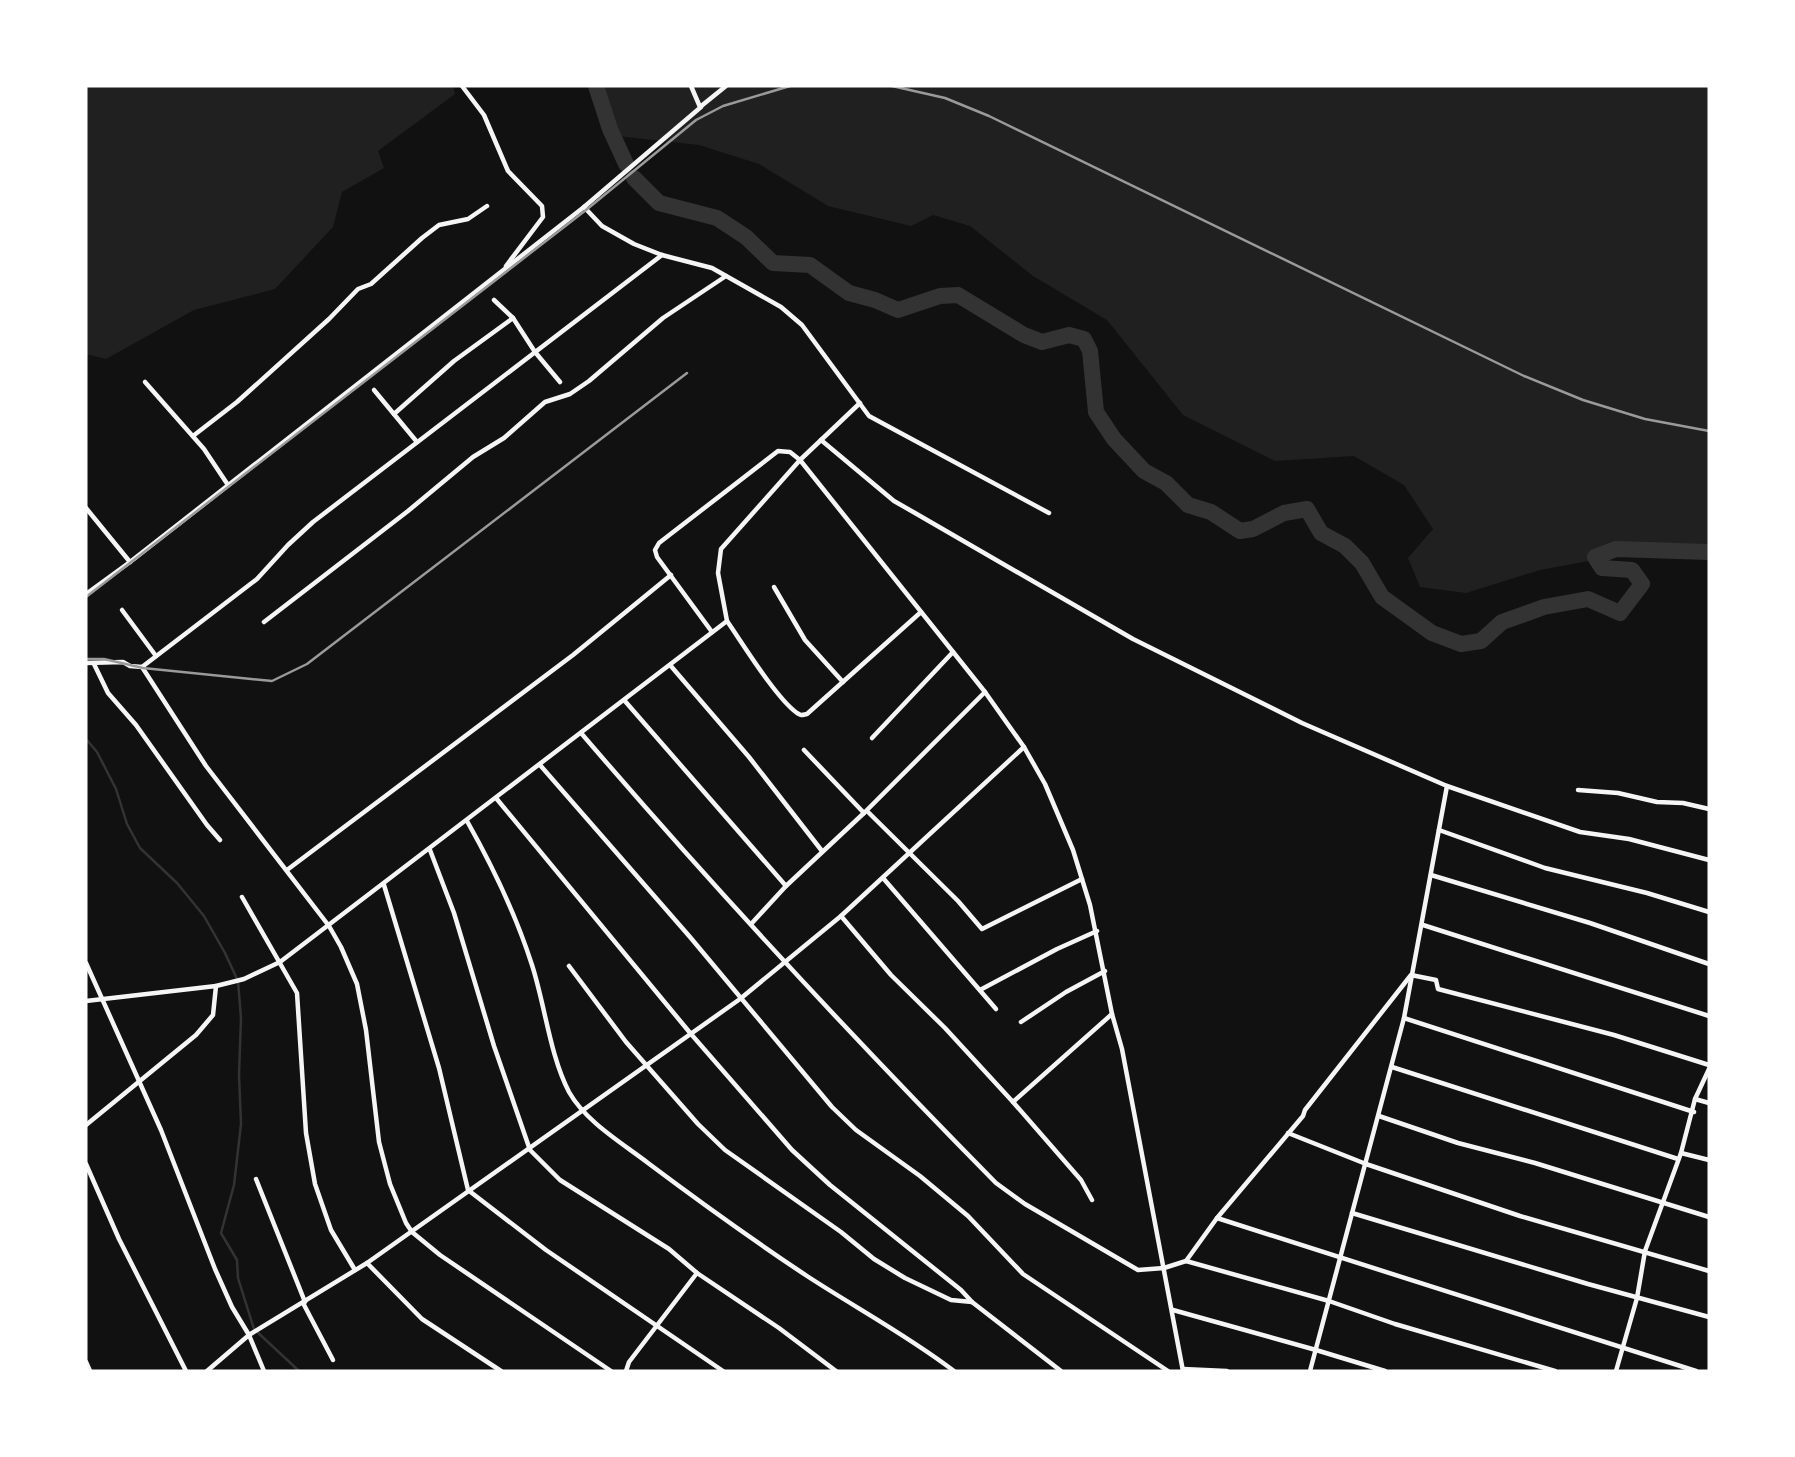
<svg xmlns="http://www.w3.org/2000/svg" width="1795" height="1457" font-family="'Golos Text',sans-serif">
<rect width="100%" height="100%" fill="#111"/>
<g fill="#202020">
<path d="M86 86H453L455 94 378 151 384 168 342 192 333 227 275 289 194 310 106 359 86 354Z"/>
<path d="M601 86H1709V550L1698 549 1605 558 1540 570 1466 593 1420 587 1408 558 1433 529 1404 485 1354 456 1275 461 1183 415 1107 320 1033 276 970 226 933 215 911 226 828 206 759 164 699 145 618 136Z"/>
</g>
<g fill="none" stroke-linecap="round" stroke-linejoin="round">
<path stroke="#333" stroke-width="2.5" d="M86 739 97 752 116 789 127 824 140 848 177 883 204 916 225 953 238 981 241 1018 239 1075 241 1124 234 1185 221 1233 237 1260 238 1278 254 1329 299 1371"/>
<g stroke="#333" stroke-width="16">
<path d="M596 86 610 129 626 164"/>
<path d="M634 178 659 203 717 218 746 237 773 263 810 265 849 293 875 300 898 310 940 296 958 295 1024 335 1042 342 1069 335 1084 339 1090 351 1096 412 1114 439 1144 471 1166 483 1188 505 1211 512 1240 531 1253 529 1284 513 1307 509 1321 533 1345 546 1362 563 1382 597 1432 633 1461 644 1481 641 1502 622 1544 607 1588 599 1620 613 1642 584 1632 570 1602 568 1595 557 1616 549 1709 552"/>
</g>
<g stroke="#f5f5f5" stroke-width="4.5">
<path d="M462 86 484 115 508 171 542 206 543 217 506 266"/>
<path d="M691 86 700 107 726 86"/>
<path d="M584 207 602 226 634 244 662 255 712 268 781 307 802 325 869 416 1049 513"/>
<path d="M494 300 513 318 535 352 560 382"/>
<path d="M145 382 204 449 228 485"/>
<path d="M374 390 417 442"/>
<path d="M394 414 454 361 513 318"/>
<path d="M193 436 237 402 329 319 358 289 371 284 422 238 439 225 468 219 487 206"/>
<path d="M821 440 894 501 915 513 1133 639 1302 723 1447 786 1580 832 1629 839 1709 860"/>
<path d="M86 508 130 562"/>
<path d="M774 587 805 640 843 682"/>
<path d="M86 594 130 562 584 207 701 107"/>
<path d="M122 610 156 656"/>
<path d="M727 621C743 644 776 698 797 713 802 716 802 715 807 714L921 612"/>
<path d="M264 622 408 511 473 457 504 438 545 402 570 394 589 381 663 318 726 276"/>
<path d="M712 632 657 557 655 550 659 543 778 451 790 452 800 460 985 692 1024 747 1045 784 1073 850 1090 905 1112 1014 1122 1049 1183 1371"/>
<path d="M86 663 123 662 130 666 142 667 206 766 329 926 341 947 357 984 366 1030 379 1142 390 1184 406 1223 412 1232 440 1255 611 1371"/>
<path d="M94 664 108 693 136 725 207 825 220 840"/>
<path d="M670 665 749 757 822 851"/>
<path d="M142 667 257 579 288 545 313 522 662 255"/>
<path d="M624 700 786 886"/>
<path d="M581 733C714 888 853 1038 996 1183L1025 1204 1138 1270 1164 1268 1186 1261 1217 1218 1303 1116 1305 1110 1411 975 1436 980 1438 989 1614 1035 1709 1065"/>
<path d="M872 738 953 652"/>
<path d="M804 750 864 813"/>
<path d="M540 765 690 937 832 1107 856 1130 920 1176 968 1216 1023 1274 1168 1371"/>
<path d="M1578 790 1618 793 1657 802 1683 803 1709 809"/>
<path d="M496 798 691 1034 792 1150 830 1185 961 1290 972 1302"/>
<path d="M867 811 958 901 982 929 1082 879"/>
<path d="M467 821C493 867 516 915 532 965 545 1005 550 1056 569 1092 586 1122 622 1143 648 1163 700 1202 753 1240 807 1276 856 1308 907 1335 954 1371"/>
<path d="M1439 830 1545 868 1647 893 1709 912"/>
<path d="M430 850 454 913 494 1046 530 1150 560 1180 669 1249 697 1273 779 1328 836 1371"/>
<path d="M287 870 573 655 671 575"/>
<path d="M1431 875 1590 923 1709 964"/>
<path d="M883 878 996 1009"/>
<path d="M384 885 439 1068 468 1190 546 1250 723 1371"/>
<path d="M242 897 297 993 306 1133 315 1184 331 1230 355 1270"/>
<path d="M841 916 891 975 945 1028 1013 1102 1081 1180 1092 1200"/>
<path d="M752 923 786 886 864 813 985 692"/>
<path d="M1423 925 1709 1016"/>
<path d="M86 963 161 1130 215 1269 232 1307 249 1335 264 1371"/>
<path d="M569 966 626 1042 698 1124 725 1150 841 1232 874 1259 905 1278 951 1300 972 1302 1061 1371"/>
<path d="M980 990 1057 949 1097 931"/>
<path d="M86 1001 216 986"/>
<path d="M1404 1018 1694 1112"/>
<path d="M1021 1022 1066 992 1105 971"/>
<path d="M1392 1067 1678 1159"/>
<path d="M1695 1099 1709 1103"/>
<path d="M1013 1102 1112 1014"/>
<path d="M1379 1116 1458 1143 1535 1163 1709 1217"/>
<path d="M86 1125 196 1035 213 1015 216 986 244 979 280 962 727 621 718 573 721 549 800 460 860 403"/>
<path d="M1288 1133 1366 1164 1520 1216 1709 1271"/>
<path d="M1681 1153 1709 1160"/>
<path d="M86 1164 119 1239 186 1371"/>
<path d="M256 1179 305 1302"/>
<path d="M1352 1213 1588 1284 1709 1317"/>
<path d="M1217 1218 1696 1371"/>
<path d="M1186 1261 1329 1301 1395 1324 1555 1371"/>
<path d="M367 1263 422 1319 501 1371"/>
<path d="M303 1303 333 1360"/>
<path d="M1173 1310 1316 1350 1385 1371"/>
<path d="M86 1362 90 1371"/>
<path d="M1183 1369 1227 1371"/>
<path d="M207 1371 249 1335 367 1263 740 999 841 916 1024 747"/>
<path d="M626 1371 629 1362 697 1273"/>
<path d="M1310 1371 1404 1018 1447 786"/>
<path d="M1616 1371 1637 1298 1645 1251 1681 1153 1695 1099 1709 1069"/>
</g>
<g stroke="#9a9a9a" stroke-width="2.5">
<path d="M892 86 945 98 989 116 1524 376 1583 400 1645 419 1709 431"/>
<path d="M86 597 586 210 696 120 723 106 790 86"/>
<path d="M86 659H104L143 668 272 681 307 664 687 373"/>
</g>
</g>
<rect width="1795" height="1457" fill="none" stroke="#ffffff" stroke-width="175"/>
</svg>
